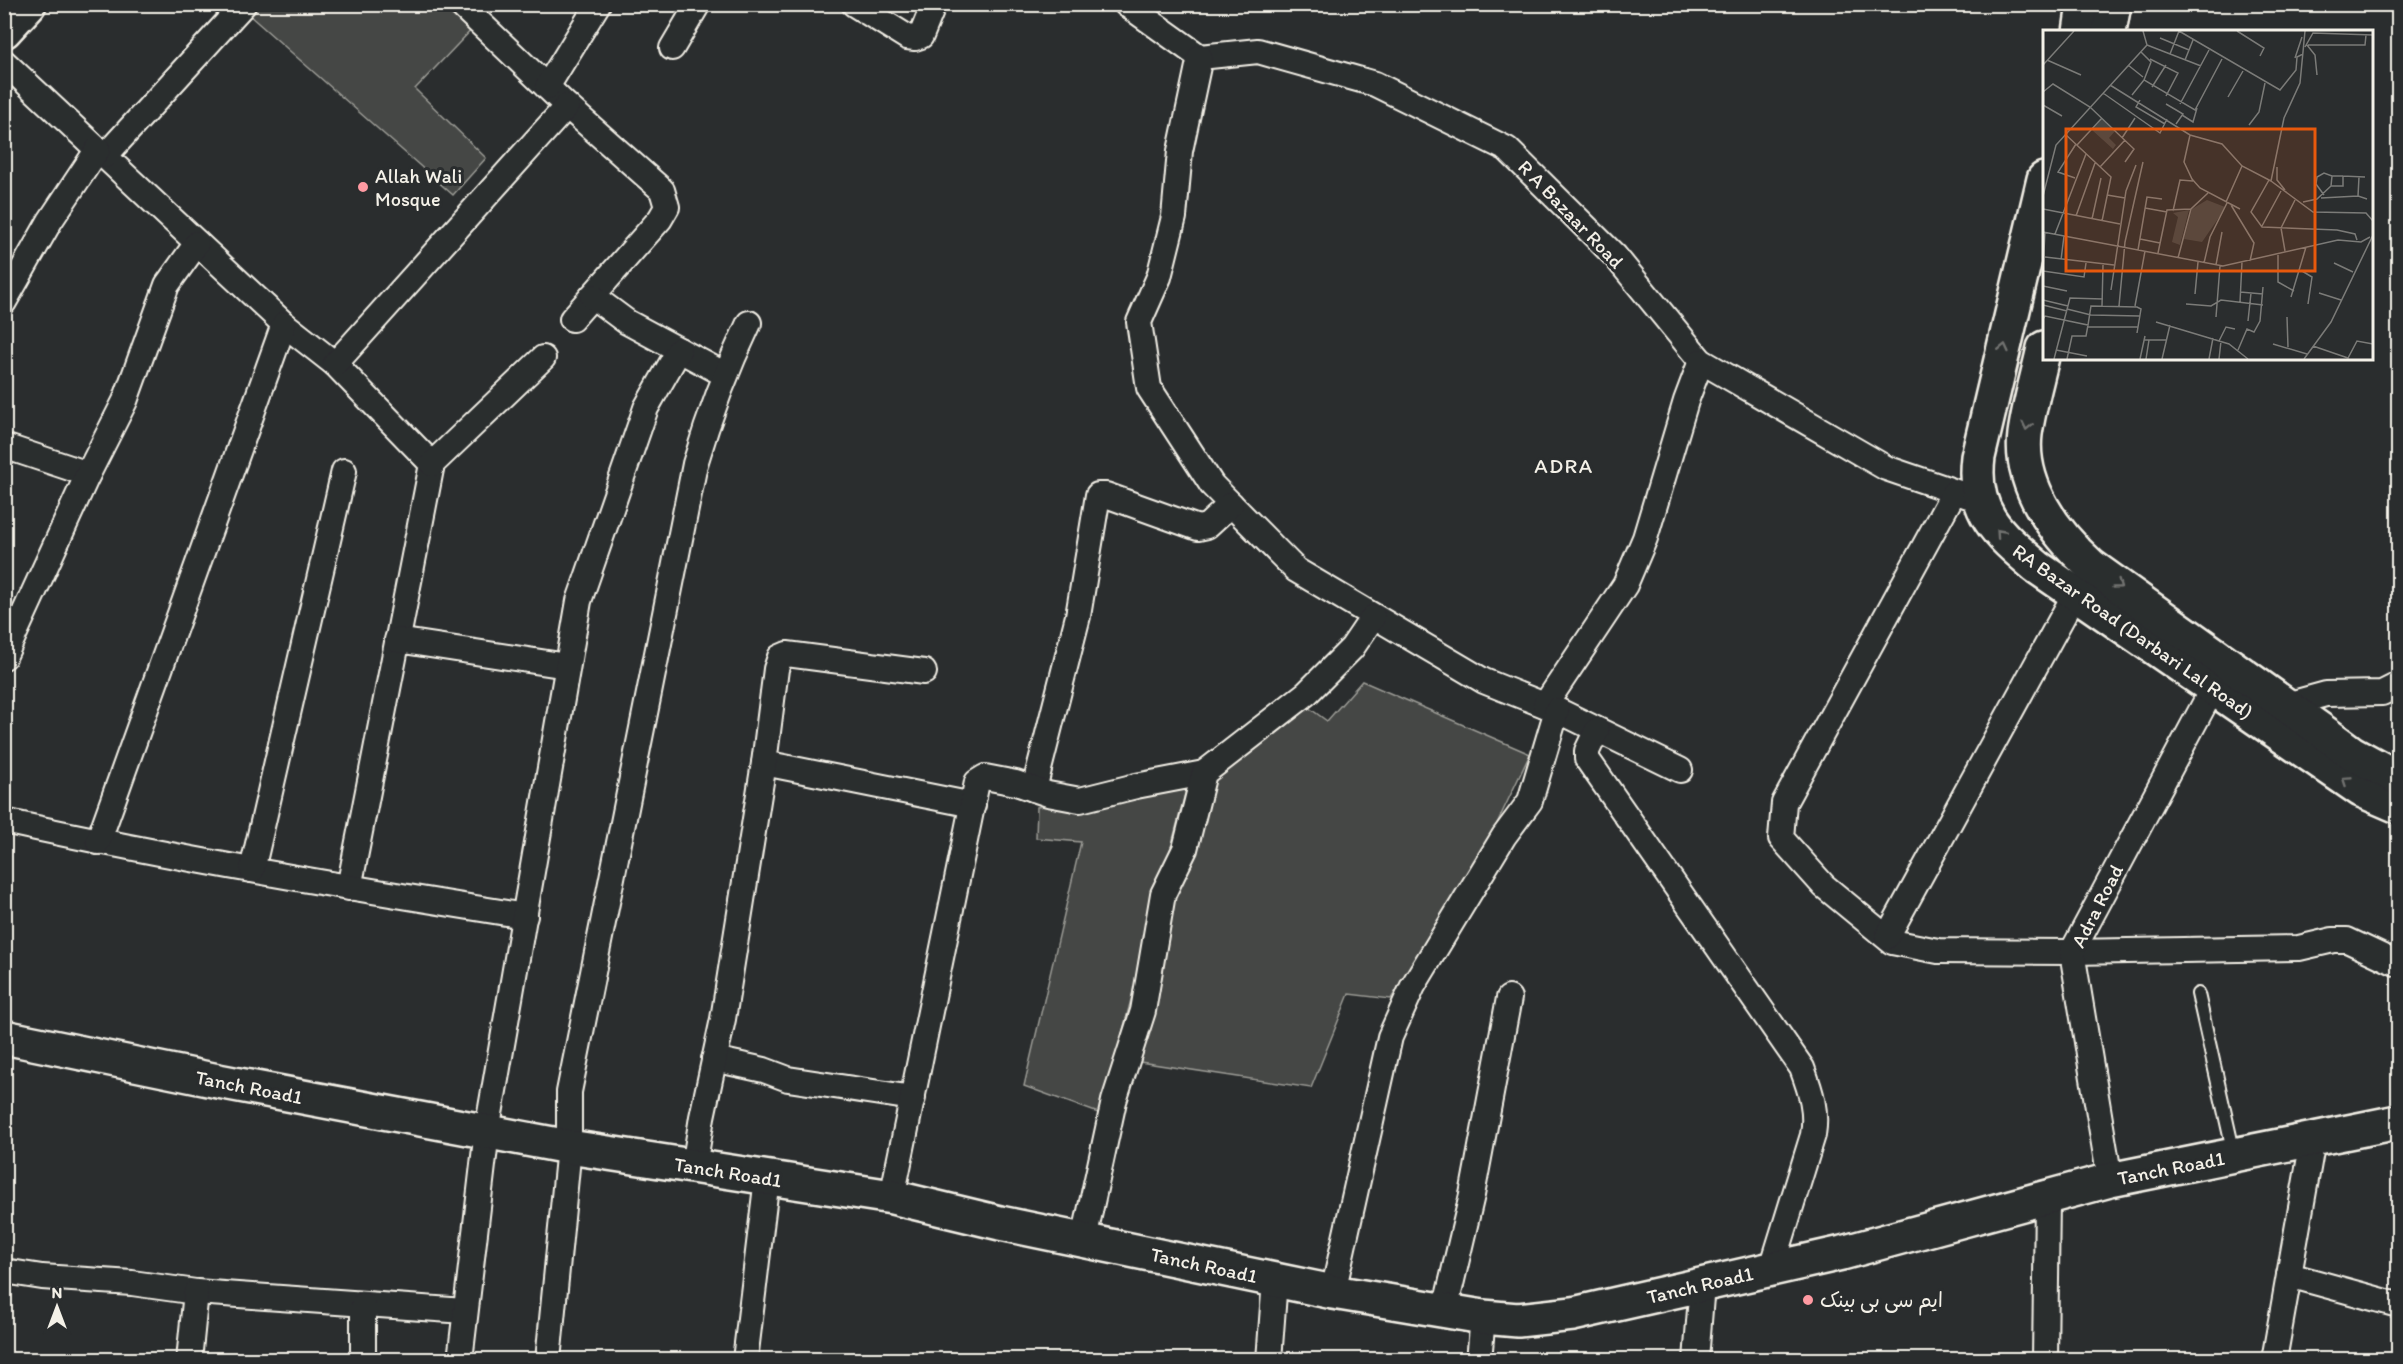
<svg xmlns="http://www.w3.org/2000/svg" width="2403" height="1364" font-family="Itim,'Playpen Sans Arabic',sans-serif">
<rect width="100%" height="100%" fill="#2a2d2e"/>
<filter id="ink" filterUnits="userSpaceOnUse"><feTurbulence type="fractalNoise" baseFrequency=".0167" numOctaves="2"/><feDisplacementMap in="SourceGraphic" scale="12" xChannelSelector="R" yChannelSelector="G"/><feConvolveMatrix kernelMatrix="1 2 1 2 8 2 1 2 1" color-interpolation-filters="sRGB"/></filter>
<g filter="url(#ink)">
<g fill="#444645" stroke="#9c9c96" stroke-width="1.5">
<path d="M259 5H457L477 24 415 89 486 158 453 195 249 15Z"/>
<path d="M1362 681 1530 754 1490 838 1391 999 1349 994 1311 1088 1140 1062 1170 895 1214 774 1305 705 1327 721Z"/>
<path d="M1187 786 1101 1114 1024 1086 1081 842 1036 838 1037 807 1144 794Z"/>
</g>
<g fill="none" stroke-linecap="round" stroke-linejoin="round">
<defs>
<path id="lane" d="M2198 994 2234 1154"/>
<g id="street">
<path d="M460 4 567 106 662 190 667 207 660 219 572 319"/>
<path d="M854 4 907 37 915 38 921 36 934 4"/>
<path d="M1126 4 1200 57 1258 51 1375 84 1507 149 1615 256 1701 361 1886 468 1968 496"/>
<path d="M672 48 698 4"/>
<path d="M1200 57 1180 151 1174 217 1159 277 1139 322 1149 388 1212 485 1296 570 1484 681 1557 710 1680 770"/>
<path d="M4 62 284 324 335 364 432 464 349 888"/>
<path d="M547 87 598 4"/>
<path d="M105 156 244 4"/>
<path d="M592 296 627 322 724 374"/>
<path d="M4 302 50 221 98 149"/>
<path d="M335 364 567 106"/>
<path d="M4 446 88 474"/>
<path d="M432 464 543 358"/>
<path d="M1954 492 1784 803 1781 838 1824 886 1892 942 1938 951 2072 952 2299 948 2333 940H2347L2398 964"/>
<path d="M397 640 567 666"/>
<path d="M4 657 88 474 125 401 167 285 197 243"/>
<path d="M1545 705 1625 585 1645 538 1686 401 1701 361"/>
<path d="M2286 705 2326 694 2382 693 2398 685"/>
<path d="M1597 730 1587 751V759L1802 1068C1811 1092 1817 1110 1813 1135L1772 1268"/>
<path d="M764 763 973 805"/>
<path d="M1034 789 1078 616 1098 495H1106L1198 528 1207 526 1231 504"/>
<path d="M4 821C177 859 350 888 525 916"/>
<path d="M98 842 284 324"/>
<path d="M252 870 344 471"/>
<path d="M1887 937 2075 594"/>
<path d="M714 1059 764 1070 788 1079 913 1098"/>
<path d="M694 1167 702 1117 723 1019 764 763 776 669 780 657 787 654 924 672"/>
<path d="M2110 1180 2072 952 2213 688"/>
<path d="M892 1197 977 782 985 777 1016 783 1048 794 1080 800 1136 786 1204 773"/>
<path d="M1084 1239 1114 1101 1143 1011 1163 894 1185 849 1204 773 1307 693 1352 648 1373 617"/>
<path d="M4 1271 42 1277 132 1283 196 1292 465 1311"/>
<path d="M2289 1275 2398 1305"/>
<path d="M1333 1292 1390 1037 1413 986 1504 836 1530 801 1557 710"/>
<path d="M363 1305V1360"/>
<path d="M1445 1310 1472 1195 1509 998"/>
<path d="M189 1360 196 1292"/>
<path d="M460 1360 487 1131 579 601 646 408 679 350"/>
<path d="M548 1360 569 1147V1092L695 464C710 413 726 371 749 323"/>
<path d="M745 1360 767 1178"/>
<path d="M1269 1360 1275 1280"/>
<path d="M1479 1360 1483 1317"/>
<path d="M1696 1360 1702 1284"/>
<path d="M2045 1360 2047 1198"/>
<path d="M2274 1360 2313 1140"/>
</g>
<g id="secondary">
<path d="M4 31 29 4"/>
<path d="M2080 32 2084 4"/>
<path d="M2109 32 2114 4"/>
<path d="M2044 179 1978 457C1971 512 1998 534 2037 567L2361 790 2398 806"/>
<path d="M2044 348C2038 376 2029 405 2025 434 2019 486 2055 533 2091 566L2329 736 2352 753 2398 778"/>
<path d="M4 1037 218 1081 569 1147 892 1197 1000 1223 1333 1292 1483 1317 1518 1320 1573 1314 1842 1253 2110 1180 2398 1122"/>
</g>
</defs>
<use href="#lane" stroke="#f4f1e8" stroke-width="16"/>
<use href="#street" stroke="#f4f1e8" stroke-width="28"/>
<use href="#secondary" stroke="#f4f1e8" stroke-width="38"/>
<use href="#lane" stroke="#2a2d2e" stroke-width="12"/>
<use href="#street" stroke="#2a2d2e" stroke-width="24"/>
<use href="#secondary" stroke="#2a2d2e" stroke-width="33"/>
</g>
<defs><path id="oneway-chevron" d="M-2-3.5L2.5 0L-2 3.5" fill="none" stroke-width="1.6" stroke-linecap="round" stroke-linejoin="round" transform="scale(1.5)"/></defs>
<g stroke="#71726f">
<use href="#oneway-chevron" transform="translate(2004 348) rotate(-77)"/>
<use href="#oneway-chevron" transform="translate(2027 426) rotate(102)"/>
<use href="#oneway-chevron" transform="translate(2000 533) rotate(-132)"/>
<use href="#oneway-chevron" transform="translate(2118 585) rotate(36)"/>
<use href="#oneway-chevron" transform="translate(2346 780) rotate(-146)"/>
</g>
</g>
<g fill="#ff9aa2" stroke="#2a2d2e" stroke-width="2">
<circle cx="363" cy="187" r="6"/>
<circle cx="1808" cy="1300" r="6"/>
</g>
<g text-anchor="middle" dominant-baseline="central" stroke-width="6" stroke-linejoin="round" paint-order="stroke">
<g font-size="20" fill="#f4f1e8" stroke="#2a2d2e" text-anchor="start">
<text x="375" y="176">Allah Wali<tspan x="375" dy="23">Mosque</tspan></text>
<text x="1820" y="1300">ایم سی بی بینک</text>
</g>
<g font-size="20" fill="#f4f1e8" stroke="#2a2d2e">
<text transform="translate(1571 214) rotate(46)">R A Bazaar Road</text>
<text transform="translate(2133 631) rotate(35)">RA Bazar Road (Darbari Lal Road)</text>
<text transform="translate(2097 906) rotate(-63)">Adra Road</text>
<text transform="translate(249 1087) rotate(11)">Tanch Road1</text>
<text transform="translate(2171 1168) rotate(-11)">Tanch Road1</text>
<text transform="translate(728 1172) rotate(9)">Tanch Road1</text>
<text transform="translate(1204 1265) rotate(12)">Tanch Road1</text>
<text transform="translate(1700 1285) rotate(-13)">Tanch Road1</text>
</g>
<g font-size="21" letter-spacing="1.5" fill="#f4f1e8" stroke="#2a2d2e">
<text x="1564" y="465">ADRA</text>
</g>
</g>
<g transform="translate(2043 30)">
<rect width="330" height="330" fill="#2a2d2e"/>
<path d="M59 89 72 101 66 108 73 115 70 119 49 100ZM164 170 182 177 177 186 159 212 141 209 149 179ZM146 180 137 215 129 212 135 187 130 183Z" fill="#444645"/>
<path fill="none" stroke="#7b7b78" stroke-width="1.5" d="M136 1 237 60 253 40 254 27 260 24M194 1 221 18 217 26M262 1 257 53 241 88 228 151 270 182 323 183 330 191M117 8 146 20M104 15 158 36M264 15 272 25 274 45M265 15H322L323 5M262 17 270 3 330 5M98 22 108 32 101 50 152 80 179 29M127 24 136 1M252 28 259 7M107 29 135 43 123 66M4 30 38 45M142 30 150 10M0 35 31 1M85 35 100 47M67 55 147 105 179 114 199 136 228 151M109 57 123 35M0 62 10 54 47 77 91 119 82 132M60 63 117 103 124 89M89 65 101 50M185 67 200 41M97 70 93 77 122 94M123 74 140 84 133 94M137 74 166 20M0 75 19 86M139 85 150 92 154 78M206 95 216 82 222 53M22 104 68 147 59 191M147 105 141 132 149 149 157 158 197 179M79 108 92 88M34 115 59 88M57 137 82 110M234 137V150L242 160M316 147 315 166 324 169M32 148 15 142 33 114M226 150 208 182 219 197 294 200 312 204 314 210M288 156 289 146H300M64 165 82 168M281 165 273 154 274 147 281 143 289 146M0 166 13 115 104 15 100 1M278 168 315 166M183 172 199 136M260 172 274 169 288 156H300V146L322 147M188 175 211 213 207 231M102 178 124 182M0 179 77 194M130 181 137 150 150 151M330 182V141M33 186 52 133M49 189 58 148M219 196 238 161M0 202 180 236 295 210 318 212 327 207M12 204 43 124M97 209 117 213M95 220 104 167 119 169M242 221 238 198 252 170M115 223 124 180 148 179M235 223V252L251 261M2 227 71 235M135 228 148 179 165 163M18 230 21 206M161 233 167 207 184 173M291 233 310 242M173 235 179 202M0 240 2 202M0 241 41 247 43 233M259 241 269 247 265 274M0 256 24 261M68 260 83 161 93 135M197 262 220 264M276 263 298 270M152 264 155 232M248 267 263 217M0 270 25 276M197 272 199 232M143 274 168 276 178 270 220 275M0 275 24 281M59 276 60 235M76 276 82 212 100 132M92 276 102 221M24 279 48 285 97 286M173 287 177 236M244 287 245 317M0 289 2 286 45 295 48 276 94 277 98 279 94 303M205 291 208 263M113 292 186 314 205 329M44 297H95M101 310H123M176 311 183 297 192 299M230 314 264 324M270 316 305 328 314 311 330 314M13 320 44 326M195 320 204 299 211 302 217 291 220 257M11 329 27 268 60 269M24 329 29 306H43L45 295M97 329 102 306M103 329 106 310M119 329 127 295M166 329 170 308M176 329 178 311M261 329 288 292 330 205"/>
<path fill="#e8590c" fill-opacity="0.15" stroke="#e8590c" stroke-width="3" d="M23 99H272V241H23Z"/>
<rect width="330" height="330" fill="none" stroke="#f4f1e8" stroke-width="3"/>
</g>
<rect width="2403" height="1364" fill="none" stroke="#2a2d2e" stroke-width="24"/>
<rect x="12" y="12" width="2379" height="1340" fill="none" stroke="#f4f1e8" stroke-width="2" filter="url(#ink)"/>
<g transform="translate(57 1307)" stroke="#2a2d2e" stroke-width="4.5" paint-order="stroke">
<path d="M0-4.5L10 22L0 15L-10 22Z" fill="#f4f1e8"/>
<text y="-9" font-size="16" font-weight="bold" text-anchor="middle" fill="#f4f1e8">N</text>
</g>
</svg>
